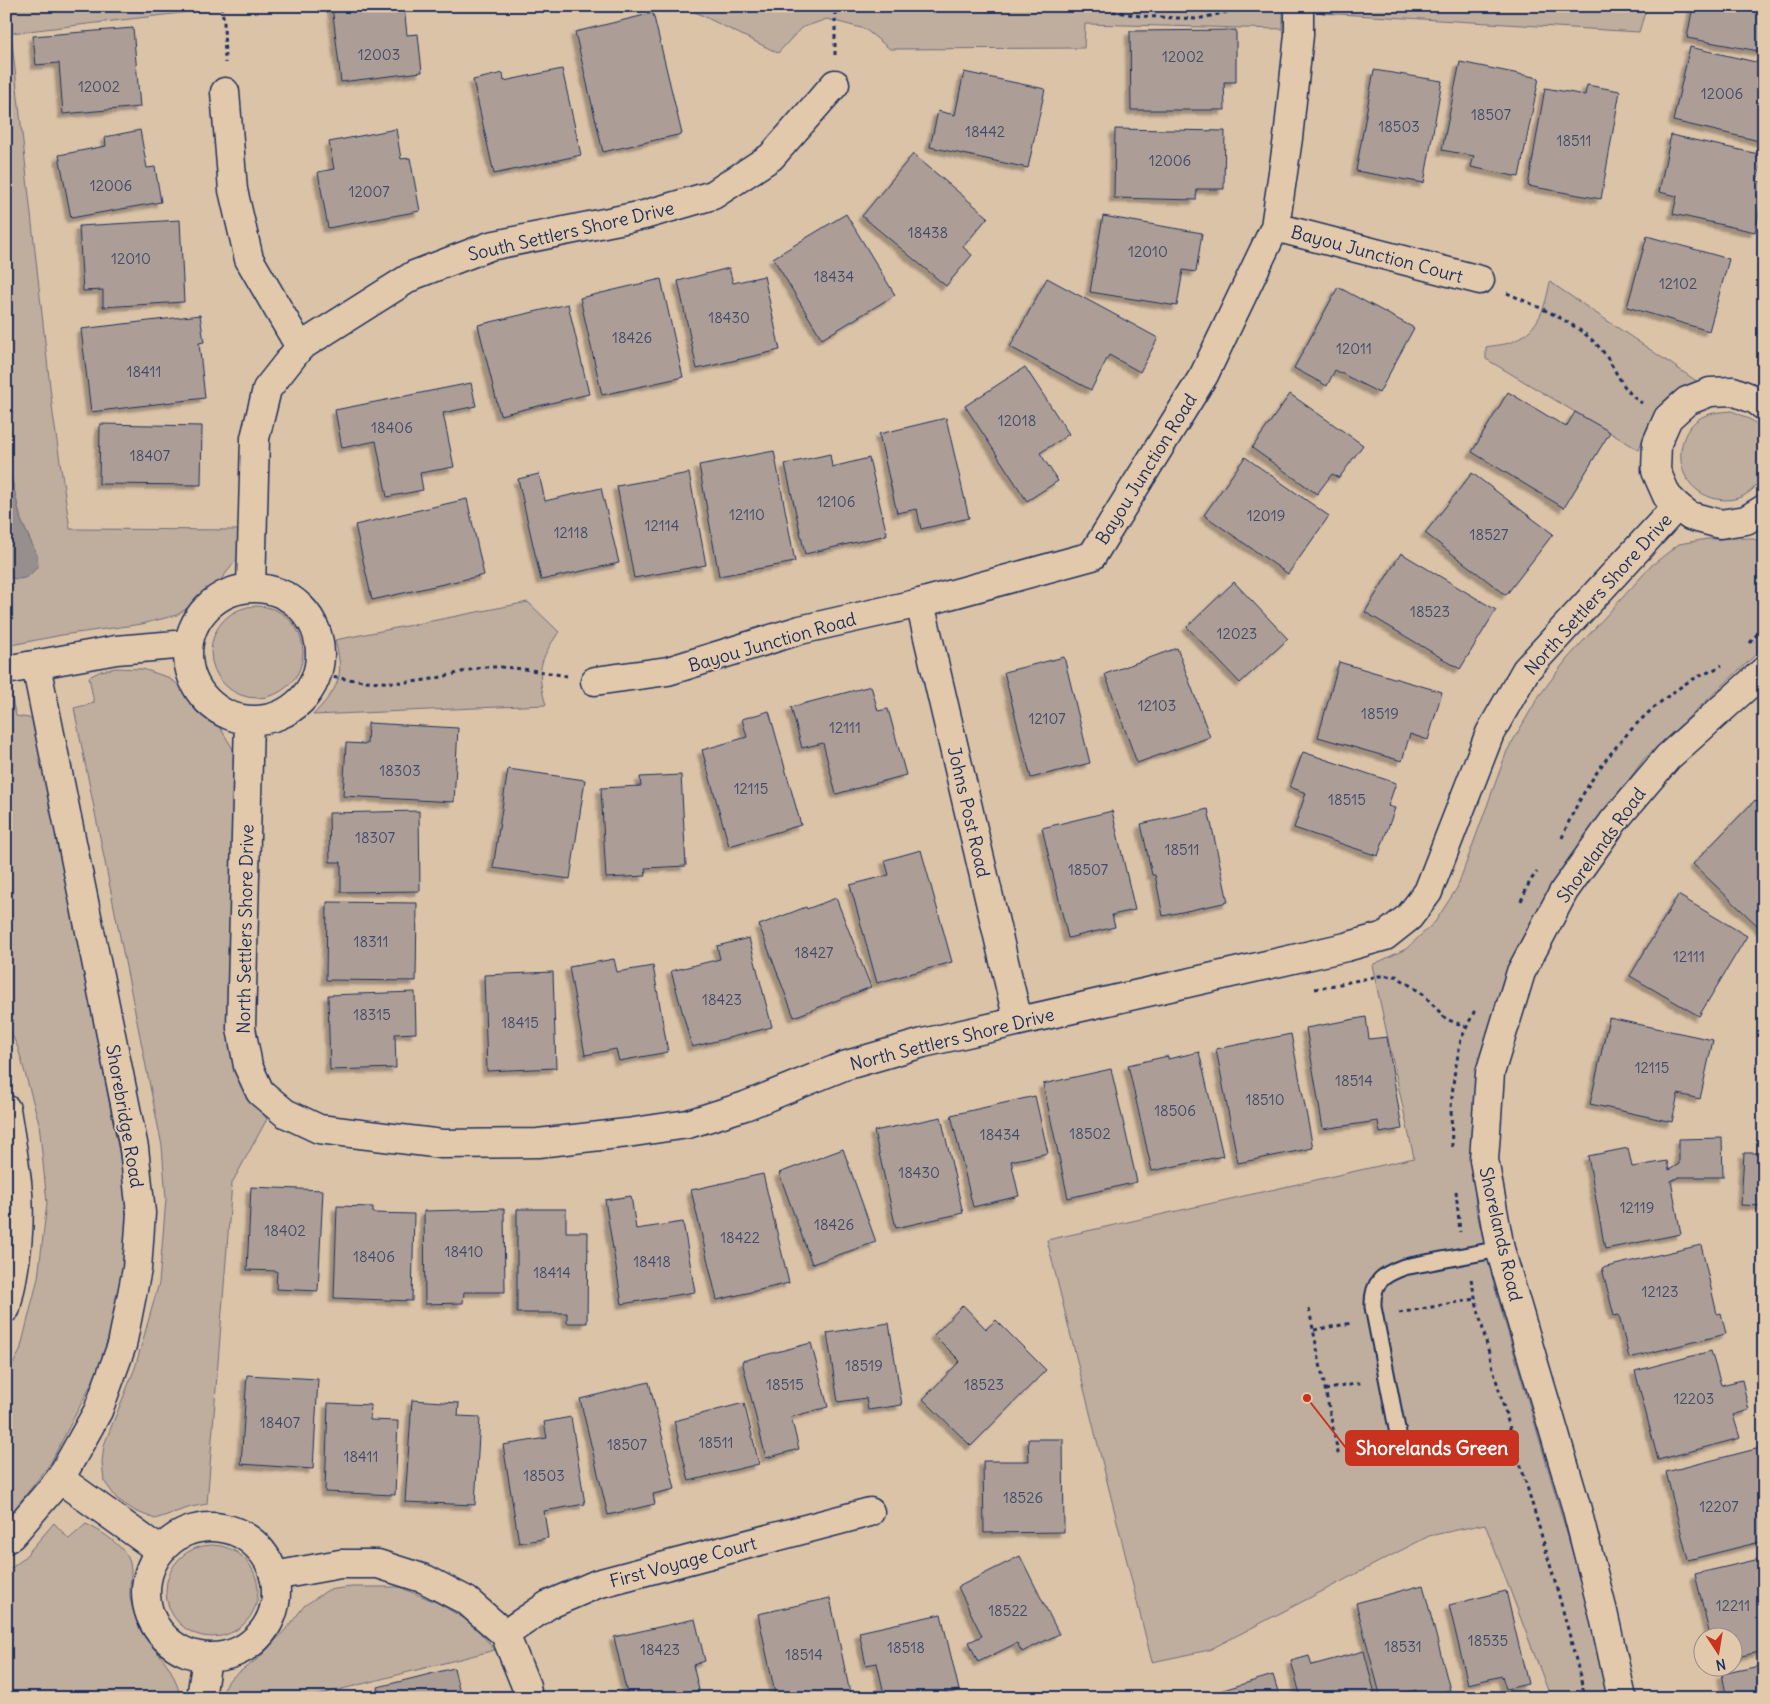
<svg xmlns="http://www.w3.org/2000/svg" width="1770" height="1704" font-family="Delius,sans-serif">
<defs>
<filter id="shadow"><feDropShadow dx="-4.5" dy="4.5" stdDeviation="1" flood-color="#0004"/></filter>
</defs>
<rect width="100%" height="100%" fill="#dbc3a8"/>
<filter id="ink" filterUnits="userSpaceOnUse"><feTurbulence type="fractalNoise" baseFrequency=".02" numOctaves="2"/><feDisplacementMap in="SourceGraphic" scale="10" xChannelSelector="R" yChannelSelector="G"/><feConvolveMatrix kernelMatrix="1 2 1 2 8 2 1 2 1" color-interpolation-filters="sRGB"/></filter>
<g filter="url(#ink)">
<g fill="#bfad9d" stroke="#6d6e7e">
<path d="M6 6H241L11 33 53 414 70 529 242 530 238 558 212 591 177 615 142 624 62 635 6 646Z"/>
<path d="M683 6H1283V29L1085 24 1084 48 890 49 865 29 827 19 801 28 778 53Z"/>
<path d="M1322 6H1647L1639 32 1322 13Z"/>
<path d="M1550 282 1698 382C1692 384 1685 386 1679 389 1657 401 1646 427 1639 450L1486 359V347C1495 345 1508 345 1516 340 1540 328 1545 306 1550 282Z"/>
<path d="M1732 411C1743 416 1761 422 1764 436 1765 440 1764 446 1764 451 1764 458 1765 467 1764 474 1763 477 1760 481 1758 483 1739 511 1696 502 1684 473 1676 453 1683 427 1702 417 1712 412 1722 412 1732 411Z"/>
<path d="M1751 538 1764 544V647L1644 759 1560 874 1472 1144 1476 1209 1495 1288 1588 1605 1610 1698H1547L1549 1693 1485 1524 1429 1536 1209 1650 1152 1662 1047 1240 1414 1158 1372 965 1406 949 1435 922 1457 888 1507 751 1539 696 1567 659 1652 565 1679 544 1707 539Z"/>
<path d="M528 602 559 632C539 660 536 672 546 705L313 715C339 687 345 678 335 640Z"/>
<circle cx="257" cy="652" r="46"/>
<path d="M116 668 143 669 167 677 183 688 191 703 221 729 233 749 236 782 256 1105 267 1119 232 1183 207 1504 191 1507 155 1519 135 1511 117 1499 104 1481 102 1462 104 1445 135 1368 159 1283 166 1199 162 1146 74 708 94 703 89 677 101 671Z"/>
<path d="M6 696H11L16 716 35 719 124 1178 127 1237 122 1293 98 1371 50 1464 6 1520V1377L20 1351 38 1278 47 1203 39 1123 18 1048 6 1022Z"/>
<path d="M54 1523 69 1539 86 1524C101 1531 116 1541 126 1554 135 1567 129 1581 130 1596 131 1604 134 1614 137 1622 143 1638 153 1647 163 1659 173 1671 177 1684 181 1698H6V1572L22 1560Z"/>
<circle cx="212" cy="1591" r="46"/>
<path d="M351 1587H399L436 1602 472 1623 495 1650 315 1696V1698H218L230 1679 260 1657 288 1627 304 1606 328 1590Z"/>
</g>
<g fill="#978f8e" stroke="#65697b">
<path d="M6 352C15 371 14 386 6 404Z"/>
<path d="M6 463 13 484 21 520 37 555 38 566C27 579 24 581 6 577Z"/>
</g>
<g fill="#ac9e96" stroke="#1b2f5e" filter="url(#shadow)">
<path d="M332 6H404L407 35 418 34 422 72 341 82Z"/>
<path d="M1693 6H1764V52L1687 38Z"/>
<path d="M653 13 682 134 603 152 575 32Z"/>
<path d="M133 28 140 107 63 114 59 63 36 65 33 36Z"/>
<path d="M1236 30V82H1224L1225 110H1131L1130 31Z"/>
<path d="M1690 47 1764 64V142L1673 121Z"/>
<path d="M1460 62 1539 78 1519 177 1471 167 1474 156 1442 150Z"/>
<path d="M562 69 581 155 494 174 473 80 503 73 504 81Z"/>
<path d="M1374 70 1442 81 1424 183 1356 171Z"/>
<path d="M964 72 1045 89 1028 168 930 147 938 111 955 115Z"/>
<path d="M1587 85 1620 91 1601 199 1528 186 1545 88 1585 95Z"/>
<path d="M396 129 401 159 410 158 420 211 328 228 318 172 334 169 329 142Z"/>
<path d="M1115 129 1225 131 1224 189H1197L1196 200 1114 198Z"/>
<path d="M140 130 147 168 155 167 161 202 71 218 59 155 106 146 105 137Z"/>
<path d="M1671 135 1763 155 1757 181 1764 183V190L1755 232 1673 214 1677 196 1659 192Z"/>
<path d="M913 154 988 217 963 247 972 255 946 286 862 216Z"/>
<path d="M846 214 895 295 822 339 773 258Z"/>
<path d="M1103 216 1202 233 1196 272 1183 270 1177 306 1090 292Z"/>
<path d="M180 220 184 302 103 307V290L83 291 79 226Z"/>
<path d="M1647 236 1729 259 1709 331 1627 307Z"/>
<path d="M729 268 733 283 764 276 780 350 697 369 678 281Z"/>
<path d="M1047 278 1158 338 1140 372 1109 355 1091 390 1010 347Z"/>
<path d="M661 279 683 377 602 395 580 298Z"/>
<path d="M1338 287 1414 328 1379 393 1335 370 1327 386 1294 368Z"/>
<path d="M568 304 589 394 500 415 478 325Z"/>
<path d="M200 315 204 342 199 343 205 398 91 412 81 329Z"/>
<path d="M1025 367 1069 434 1040 453 1058 481 1027 501 965 406Z"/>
<path d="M471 383 476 406 443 413 454 467 420 473 423 490 387 497 376 441 342 448 335 410Z"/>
<path d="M1508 392 1566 427 1575 412 1610 432 1564 508 1472 452Z"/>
<path d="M1290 394 1363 445 1339 478 1332 474 1317 494 1252 448Z"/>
<path d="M946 418 969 518 921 529 917 509 897 513 879 434Z"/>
<path d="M100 424 202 426 201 485 99 484Z"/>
<path d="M774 451 795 562 719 576 699 465Z"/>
<path d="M830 454 832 467 869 458 887 535 805 554 785 464Z"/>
<path d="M1245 457 1329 516 1288 574 1204 515Z"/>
<path d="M689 473 706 565 634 578 617 486Z"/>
<path d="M1472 473 1553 534 1506 595 1425 533Z"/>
<path d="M539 474 545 501 601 488 619 563 541 580 518 479Z"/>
<path d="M467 499 484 575 372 600 355 525Z"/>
<path d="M1401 553 1496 610 1460 669 1365 612Z"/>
<path d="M1234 582 1288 639 1240 683 1187 627Z"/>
<path d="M1177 648 1210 737 1137 763 1105 674Z"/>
<path d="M1064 657 1090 763 1031 778 1004 672Z"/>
<path d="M1339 662 1442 692 1428 740 1410 734 1402 761 1318 737Z"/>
<path d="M871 686 878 711 888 709 906 775 836 794 823 743 802 748 791 707Z"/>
<path d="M769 711 801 825 729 846 702 750 747 737 742 719Z"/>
<path d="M368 723 458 728 454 802 343 796 346 743 367 744Z"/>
<path d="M1303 752 1396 783 1388 806 1395 808 1378 856 1294 828 1306 793 1290 787Z"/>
<path d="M508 769 585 780 570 879 493 868Z"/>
<path d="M681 775 686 866 645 868 646 876 606 878 601 788 641 786 640 777Z"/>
<path d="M1755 800 1764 808V927L1761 929 1693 864Z"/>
<path d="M1208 809 1228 902 1163 916 1155 875H1152L1141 824Z"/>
<path d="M419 811 420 891 341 892V862H330L329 813Z"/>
<path d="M1112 811 1135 910 1112 915 1115 927 1068 938 1042 828Z"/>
<path d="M921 850 952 962 877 983 850 885 889 875 885 860Z"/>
<path d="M1678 895 1747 936 1699 1016 1630 976Z"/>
<path d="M836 898 871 987 794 1017 759 925 806 907 807 909Z"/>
<path d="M327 902 417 903 416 981 326 980Z"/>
<path d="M749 938 772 1027 692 1047 671 971 720 959 717 946Z"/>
<path d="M614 959 617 972 653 966 668 1052 619 1061 616 1049 585 1055 569 967Z"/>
<path d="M553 972 556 1068 487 1071 484 975Z"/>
<path d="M415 992 416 1033 395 1034 396 1068 330 1070 328 995Z"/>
<path d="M1366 1017 1369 1039 1387 1037 1402 1129 1380 1133 1378 1121 1323 1129 1306 1028Z"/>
<path d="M1609 1018 1713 1040 1700 1099 1678 1094 1672 1122 1590 1104Z"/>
<path d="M1291 1034 1313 1148 1238 1163 1216 1049Z"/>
<path d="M1199 1052 1223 1156 1152 1171 1128 1065 1168 1056V1059Z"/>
<path d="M1111 1069 1137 1182 1068 1198 1043 1084Z"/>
<path d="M1035 1096 1048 1153 1011 1161 1019 1196 973 1207 951 1115Z"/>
<path d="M941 1117 963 1213 896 1228 874 1131Z"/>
<path d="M1722 1138 1723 1177H1679L1671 1181 1681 1234 1605 1249 1588 1156 1628 1148 1632 1167 1667 1161 1669 1170 1679 1164V1139Z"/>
<path d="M843 1149 876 1242 812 1264 779 1173Z"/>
<path d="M1744 1153H1764V1206L1741 1205Z"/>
<path d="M763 1174 789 1283 717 1300 691 1190Z"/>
<path d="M251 1187 323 1190 318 1291 276 1289 277 1271 247 1270Z"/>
<path d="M631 1196 636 1229 683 1222 695 1292 622 1304 605 1200Z"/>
<path d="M337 1206 373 1207V1213L414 1214 412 1301 334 1298Z"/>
<path d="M504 1209 505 1292H464L463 1303 425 1304 424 1211Z"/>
<path d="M517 1209H566V1232H588L587 1323H567V1313H517Z"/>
<path d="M1701 1245 1717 1314 1721 1313 1726 1334 1629 1358 1619 1315 1614 1316 1602 1268Z"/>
<path d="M963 1305 986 1329 996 1320 1046 1370 971 1446 923 1399 960 1361 934 1335Z"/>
<path d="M889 1323 902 1405 868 1410 866 1398 838 1402 827 1333Z"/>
<path d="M811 1343 828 1407 791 1417 799 1449 766 1458 742 1361Z"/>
<path d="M1711 1351 1721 1385 1742 1380 1749 1410 1733 1415 1740 1438 1658 1460 1635 1371Z"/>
<path d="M247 1375 318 1379 313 1469 241 1464Z"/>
<path d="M649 1382 675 1489 653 1494 655 1504 608 1515 580 1399Z"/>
<path d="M412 1400 459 1403 458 1416 480 1417 475 1505 405 1502Z"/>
<path d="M328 1403 371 1405 370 1420 398 1421 395 1495 325 1492Z"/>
<path d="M744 1403 759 1464 689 1481 674 1421Z"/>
<path d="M571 1417 585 1504 544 1511 548 1538 519 1543 503 1445 547 1438 544 1422Z"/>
<path d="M1028 1439H1063L1064 1532 984 1533 983 1461H1029Z"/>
<path d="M1764 1447V1541L1688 1560 1666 1472Z"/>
<path d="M1020 1556 1059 1634 1022 1652 1017 1643 978 1662 969 1642 982 1636 958 1587Z"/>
<path d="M1764 1558V1651L1732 1658V1636H1710L1695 1574Z"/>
<path d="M1423 1585 1450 1690 1420 1698H1418L1416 1690 1381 1698 1356 1603Z"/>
<path d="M1506 1591 1528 1684 1506 1689 1502 1676 1468 1684 1449 1605Z"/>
<path d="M830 1598 850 1693 831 1698H776L758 1614Z"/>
<path d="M941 1614 959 1690 938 1695V1698H885L877 1663 866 1665 859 1632Z"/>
<path d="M695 1619 705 1661 693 1665 699 1690 665 1698H628L614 1637Z"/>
<path d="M1364 1651 1376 1698H1301L1291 1661 1309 1656 1312 1665Z"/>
<path d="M1764 1665V1698H1727L1722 1674Z"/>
<path d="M454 1668 461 1698H381L378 1687Z"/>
<path d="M1273 1675 1280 1698H1214L1213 1693Z"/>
</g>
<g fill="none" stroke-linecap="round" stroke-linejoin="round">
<defs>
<path id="lane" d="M1402 1454 1373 1307C1372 1282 1382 1275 1404 1267L1500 1249"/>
<g id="street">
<path d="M225 92 233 190 249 259 300 347"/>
<path d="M1275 227 1480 280"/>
<path d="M1764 406 1756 400 1733 391 1710 392 1687 401 1668 418 1657 443 1656 471 1667 496 1677 506 1690 516 1720 524 1746 520 1764 509"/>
<path d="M251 587 255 438 267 389 300 347 414 275 490 246 644 215 713 195 771 157 835 84"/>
<circle cx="254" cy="654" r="66"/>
<path d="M920 603 1018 1021"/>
<path d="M6 670 116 650 188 644"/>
<path d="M595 681 668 671 800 630 920 603 1092 556 1204 375 1275 227 1288 138 1299 35V6"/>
<path d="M249 721 241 1028 248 1066 260 1092 285 1113 319 1129 442 1144 538 1143 627 1133 688 1124 745 1106 844 1066 923 1043 1346 947 1385 936 1409 917 1428 892 1490 733 1526 670 1677 506"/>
<path d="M6 1109C10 1134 14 1158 17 1182 22 1224 16 1267 6 1308"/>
<path d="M60 1479 159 1550"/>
<circle cx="211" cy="1592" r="65"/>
<path d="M274 1576 340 1564H378L425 1579 467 1601 505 1634 526 1686 528 1698"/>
<path d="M505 1634 548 1605 597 1584 870 1512"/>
<path d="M201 1698 207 1658"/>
</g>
<g id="secondary">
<path d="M6 1539 12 1535 60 1479 98 1411 122 1345 137 1269 141 1213 134 1148 36 665"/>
<path d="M1622 1698 1603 1612 1576 1506 1500 1249 1484 1160 1490 1073 1521 972 1564 891 1613 822 1668 757 1764 671"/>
</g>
</defs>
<use href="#lane" stroke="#1b2f5e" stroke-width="19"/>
<use href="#street" stroke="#1b2f5e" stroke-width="31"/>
<use href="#secondary" stroke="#1b2f5e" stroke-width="31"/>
<g stroke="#1b2f5e" stroke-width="3" stroke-dasharray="4 4" stroke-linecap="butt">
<path d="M221 6 224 21 225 63"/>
<path d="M1017 6 1056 10 1095 8 1140 16 1197 19 1254 6"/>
<path d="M835 55V6"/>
<path d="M1507 293C1538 307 1577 322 1600 348 1615 365 1621 391 1642 403"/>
<path d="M1750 643 1764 626"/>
<path d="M318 676C353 679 390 686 426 680 445 677 464 671 483 667 511 666 539 671 567 676"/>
<path d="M1562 838C1585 778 1633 717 1688 682 1698 676 1711 672 1722 665"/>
<path d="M1521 901 1530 881 1537 872"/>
<path d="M1315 989 1379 976H1396L1423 994 1446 1019 1467 1027"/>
<path d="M1452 1147 1451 1107 1454 1076 1461 1039 1475 1010"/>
<path d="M1456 1191 1460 1232"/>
<path d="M1471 1279C1502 1420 1553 1557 1585 1698"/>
<path d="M1309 1309 1339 1458"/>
<path d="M1399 1313 1475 1299"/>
<path d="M1314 1330 1352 1323"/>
<path d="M1325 1390 1364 1382"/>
</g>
<use href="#lane" stroke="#e3c9ab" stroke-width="15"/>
<use href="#street" stroke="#e3c9ab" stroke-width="28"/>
<use href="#secondary" stroke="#e3c9ab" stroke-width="28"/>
</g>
</g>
<g text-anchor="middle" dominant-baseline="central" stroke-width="4" stroke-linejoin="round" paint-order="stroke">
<g font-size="15" fill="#3f4b6c">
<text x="379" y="54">12003</text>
<text x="1183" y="56">12002</text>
<text x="99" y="86">12002</text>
<text x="1722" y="93">12006</text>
<text x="1491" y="114">18507</text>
<text x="1399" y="126">18503</text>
<text x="985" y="131">18442</text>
<text x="1574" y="140">18511</text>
<text x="1170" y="160">12006</text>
<text x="111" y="185">12006</text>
<text x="369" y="191">12007</text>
<text x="928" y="232">18438</text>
<text x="1148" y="251">12010</text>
<text x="131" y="258">12010</text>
<text x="834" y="276">18434</text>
<text x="1678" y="283">12102</text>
<text x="729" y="317">18430</text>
<text x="632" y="337">18426</text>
<text x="1354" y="348">12011</text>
<text x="144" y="371">18411</text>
<text x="1017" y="420">12018</text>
<text x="392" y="427">18406</text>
<text x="150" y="455">18407</text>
<text x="836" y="501">12106</text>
<text x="747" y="514">12110</text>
<text x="1266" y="515">12019</text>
<text x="662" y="525">12114</text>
<text x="571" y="532">12118</text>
<text x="1489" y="534">18527</text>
<text x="1430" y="611">18523</text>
<text x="1237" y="633">12023</text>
<text x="1157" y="705">12103</text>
<text x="1380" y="713">18519</text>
<text x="1047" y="718">12107</text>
<text x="845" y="727">12111</text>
<text x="400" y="770">18303</text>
<text x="751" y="788">12115</text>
<text x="1347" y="799">18515</text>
<text x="375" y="837">18307</text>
<text x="1182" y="849">18511</text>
<text x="1088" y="869">18507</text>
<text x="371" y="941">18311</text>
<text x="814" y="952">18427</text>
<text x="1689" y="956">12111</text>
<text x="722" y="999">18423</text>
<text x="372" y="1014">18315</text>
<text x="520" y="1022">18415</text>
<text x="1652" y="1067">12115</text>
<text x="1354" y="1080">18514</text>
<text x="1265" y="1099">18510</text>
<text x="1175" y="1110">18506</text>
<text x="1090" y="1133">18502</text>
<text x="1000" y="1134">18434</text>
<text x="919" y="1172">18430</text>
<text x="1637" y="1207">12119</text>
<text x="834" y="1224">18426</text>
<text x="285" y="1230">18402</text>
<text x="740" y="1237">18422</text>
<text x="464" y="1251">18410</text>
<text x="374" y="1256">18406</text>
<text x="652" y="1261">18418</text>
<text x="552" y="1272">18414</text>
<text x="1660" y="1291">12123</text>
<text x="864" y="1365">18519</text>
<text x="785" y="1384">18515</text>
<text x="984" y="1384">18523</text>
<text x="1694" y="1398">12203</text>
<text x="280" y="1422">18407</text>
<text x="716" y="1442">18511</text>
<text x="627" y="1444">18507</text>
<text x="361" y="1456">18411</text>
<text x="544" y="1475">18503</text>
<text x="1023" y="1497">18526</text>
<text x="1719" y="1506">12207</text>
<text x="1733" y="1605">12211</text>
<text x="1008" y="1610">18522</text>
<text x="1488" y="1640">18535</text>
<text x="1403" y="1646">18531</text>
<text x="906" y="1647">18518</text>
<text x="660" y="1649">18423</text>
<text x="804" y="1654">18514</text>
</g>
<g font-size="18" fill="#1b2f5e" stroke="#e3c9ab">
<text transform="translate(571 231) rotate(-13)">South Settlers Shore Drive</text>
<text transform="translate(1377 254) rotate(15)">Bayou Junction Court</text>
<text transform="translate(1146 469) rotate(-58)">Bayou Junction Road</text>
<text transform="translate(1598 594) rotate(-48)">North Settlers Shore Drive</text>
<text transform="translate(772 642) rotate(-16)">Bayou Junction Road</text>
<text transform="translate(969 812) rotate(77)">Johns Post Road</text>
<text transform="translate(1601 845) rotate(-54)">Shorelands Road</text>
<text transform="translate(245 929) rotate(-89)">North Settlers Shore Drive</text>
<text transform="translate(952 1039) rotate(-14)">North Settlers Shore Drive</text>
<text transform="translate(125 1116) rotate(80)">Shorebridge Road</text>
<text transform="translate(1501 1234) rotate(77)">Shorelands Road</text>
<text transform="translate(683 1562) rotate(-15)">First Voyage Court</text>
</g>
</g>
<path fill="none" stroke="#c8321e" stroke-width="2" d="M1307 1398L1346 1448"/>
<circle fill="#c8321e" stroke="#e3c9ab" stroke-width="2" cx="1307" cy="1398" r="5"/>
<rect fill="#c8321e" stroke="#c8321e" stroke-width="2" x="1346" y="1431" width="172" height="34" rx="5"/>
<g font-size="19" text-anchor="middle" font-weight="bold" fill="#fff">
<text x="1432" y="1455">Shorelands Green</text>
</g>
<rect width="1770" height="1704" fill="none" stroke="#e3c9ab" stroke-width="25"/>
<rect x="12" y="12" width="1745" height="1679" fill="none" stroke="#1b2f5e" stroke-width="2" filter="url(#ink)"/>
<g transform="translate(1718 1652) rotate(168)"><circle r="24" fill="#e3c9ab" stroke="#938b8c"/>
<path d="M0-4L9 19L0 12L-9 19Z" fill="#c8321e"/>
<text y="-8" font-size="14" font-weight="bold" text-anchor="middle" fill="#1b2f5e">N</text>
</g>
</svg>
